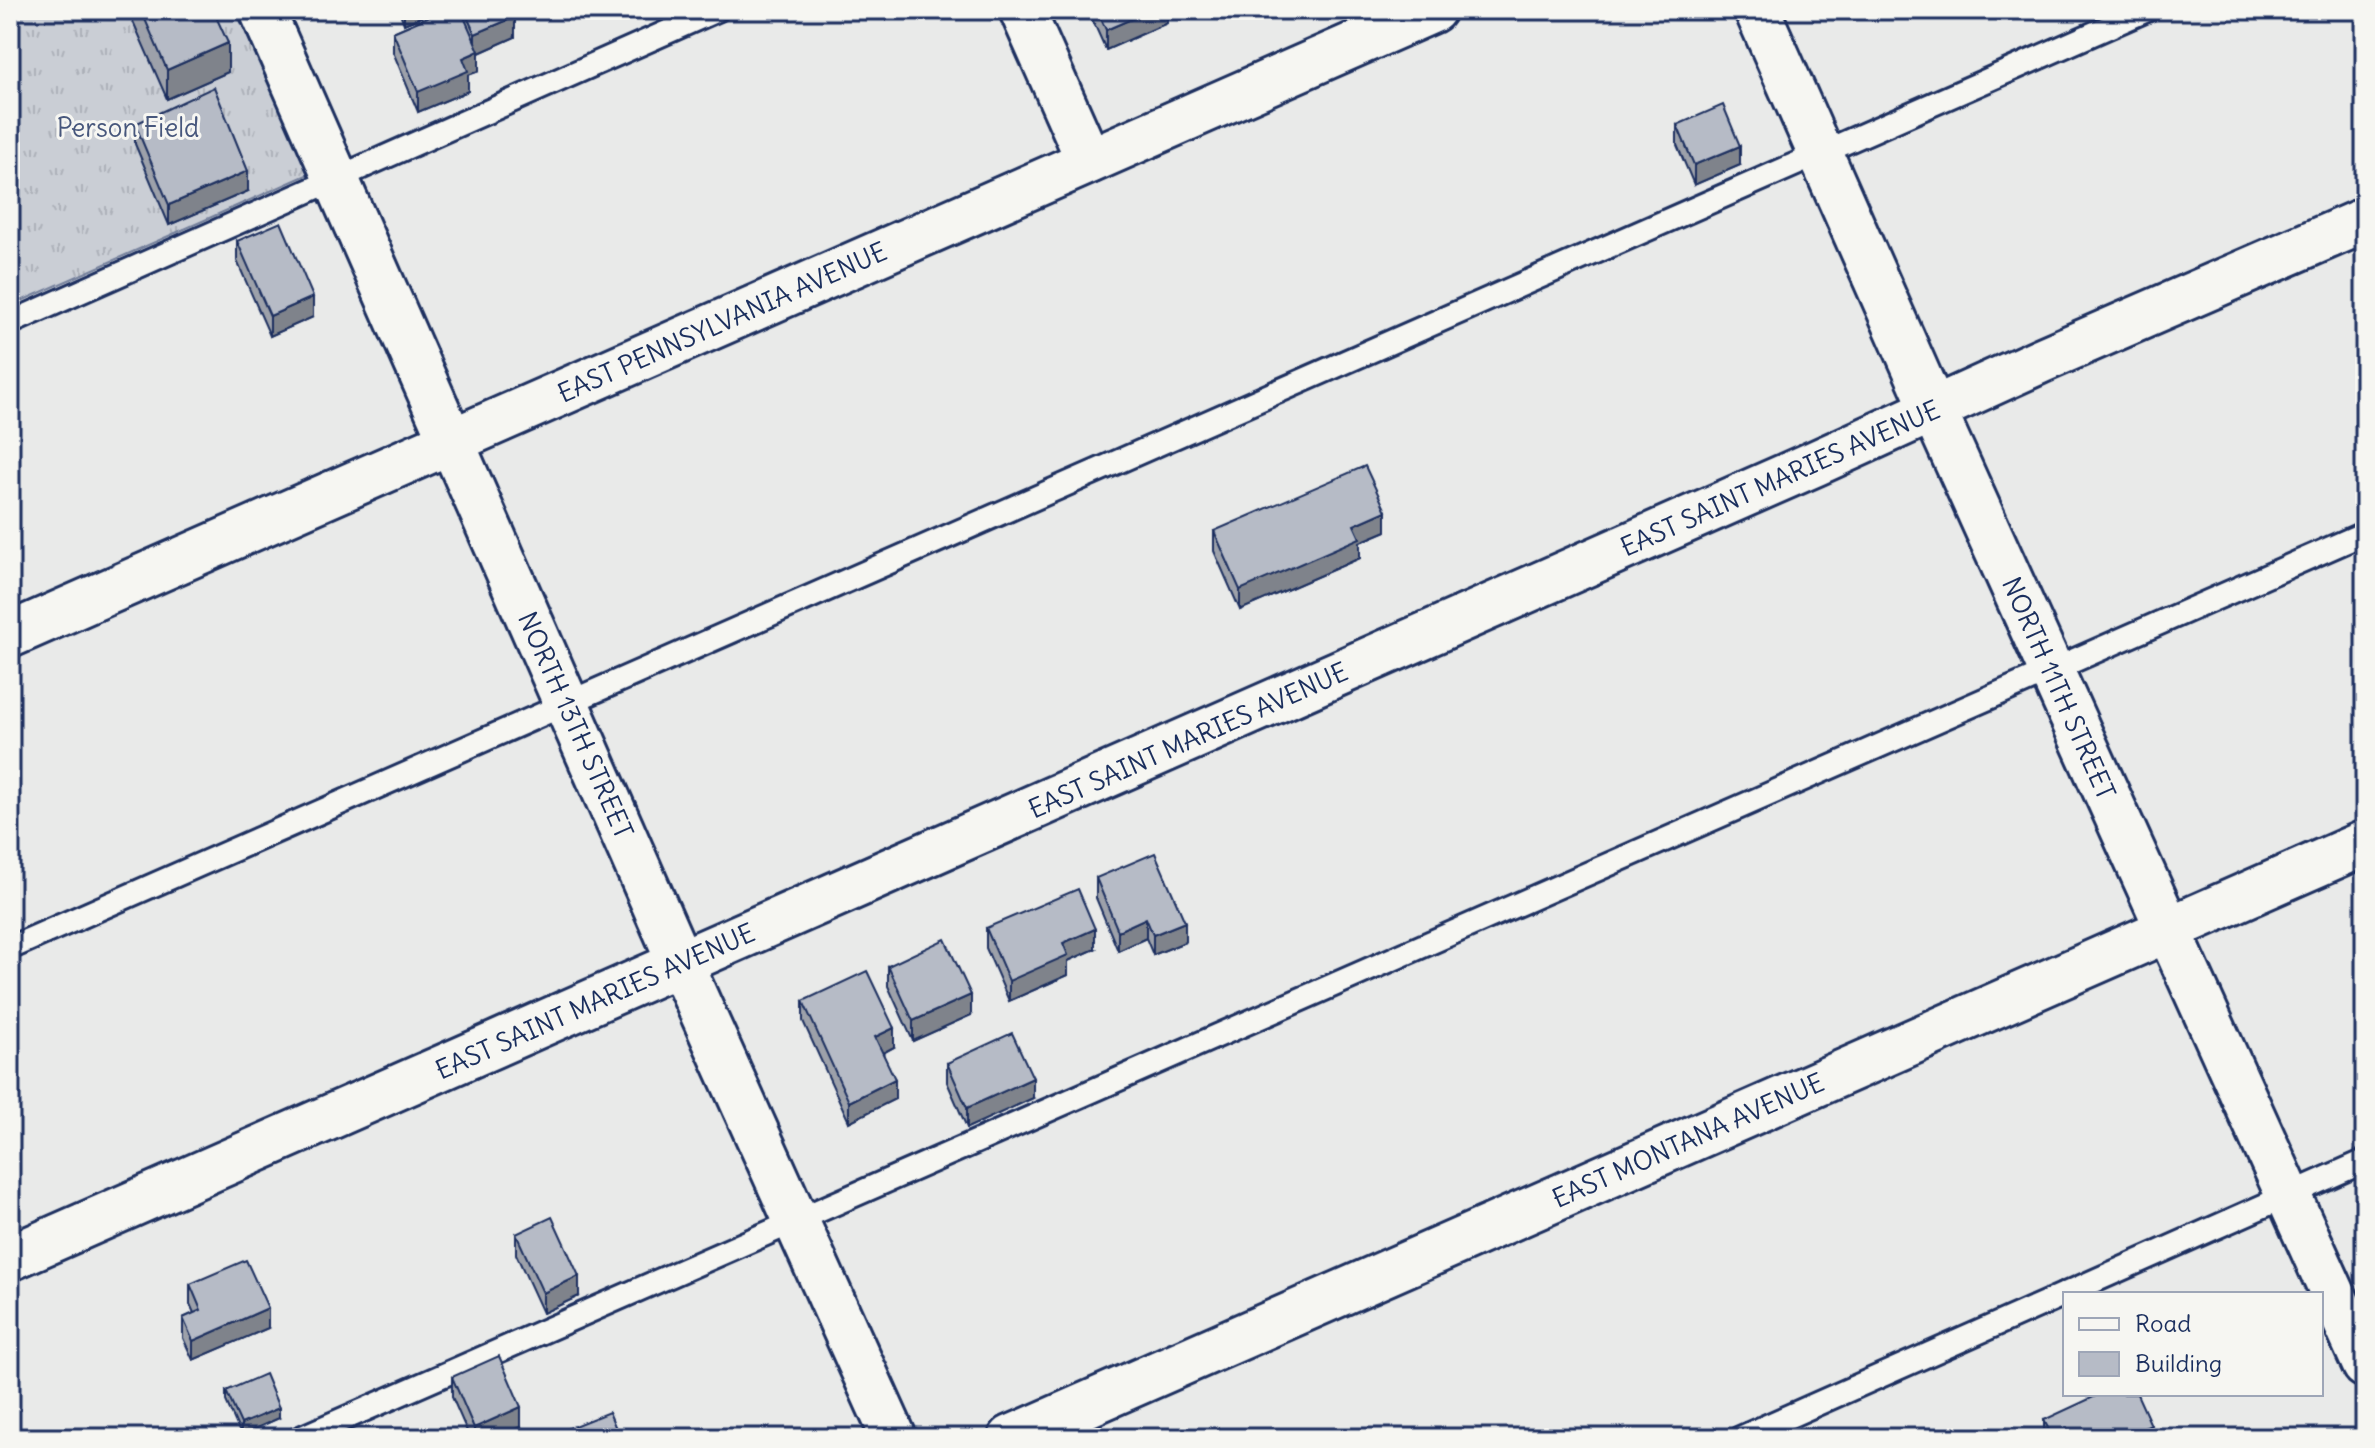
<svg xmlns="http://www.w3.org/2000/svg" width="2375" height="1448" font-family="Delius,sans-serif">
<defs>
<pattern id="grass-tufts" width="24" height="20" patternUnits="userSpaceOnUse" patternTransform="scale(2)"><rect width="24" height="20" fill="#caced5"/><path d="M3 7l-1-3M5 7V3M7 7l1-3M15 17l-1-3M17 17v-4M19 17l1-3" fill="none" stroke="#adb1b9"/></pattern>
</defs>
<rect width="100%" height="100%" fill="#e9eae9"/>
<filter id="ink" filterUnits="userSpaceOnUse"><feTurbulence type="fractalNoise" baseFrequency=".0125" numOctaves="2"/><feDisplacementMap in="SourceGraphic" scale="16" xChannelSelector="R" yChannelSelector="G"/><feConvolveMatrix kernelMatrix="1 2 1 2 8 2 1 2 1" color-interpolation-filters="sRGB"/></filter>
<g filter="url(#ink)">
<path fill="url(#grass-tufts)" stroke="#727e9a" stroke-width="2" d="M10 10H236L309 174 10 306Z"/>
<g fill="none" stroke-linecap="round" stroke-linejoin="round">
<defs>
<g id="service">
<path d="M10 323 717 10"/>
<path d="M10 948 2147 10"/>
<path d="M2065 1294 2365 1161"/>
<path d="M300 1438 2365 533"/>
<path d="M1740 1438 2065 1294"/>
</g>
<g id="minor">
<path d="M262 10 680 963 894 1438"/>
<path d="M1022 10 1089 161"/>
<path d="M1757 10 1933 409 2365 1365"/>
<path d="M10 635 1433 10"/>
<path d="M10 1258 1816 463 2042 360 2365 220"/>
<path d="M1011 1438 2365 843"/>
</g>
</defs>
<use href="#service" stroke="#1b2f5e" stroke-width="28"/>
<use href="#minor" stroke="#1b2f5e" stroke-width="50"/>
<use href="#service" stroke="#f6f6f2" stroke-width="22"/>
<use href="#minor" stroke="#f6f6f2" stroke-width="44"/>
</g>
<g fill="#9da1aa" stroke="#1b2f5e" stroke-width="2">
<path d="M128 10H213L228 72 167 99Z"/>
<path d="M399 10H437L404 24Z"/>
<path d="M444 10H512L515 37 479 53V71L468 75V91L418 112 393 52V32Z"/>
<path d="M1088 10H1167V23L1106 50Z"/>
<path d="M135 124 248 191 169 225 135 144Z"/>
<path d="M1677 125 1740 165 1694 185 1677 145Z"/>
<path d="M237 241 313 317 270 336 237 261Z"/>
<path d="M1214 531H1386L1360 542V558L1240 610 1214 551Z"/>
<path d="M1096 878 1185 942 1153 955 1146 938 1118 951 1096 898Z"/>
<path d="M986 928 1095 949 1068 961V975L1009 1001 986 948Z"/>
<path d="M888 966 971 1015 913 1041 888 986Z"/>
<path d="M803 1001 894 1047 883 1053 895 1099 849 1122 803 1021Z"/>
<path d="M947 1063 1033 1098 967 1128 947 1082Z"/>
<path d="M516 1234 579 1296 543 1313 516 1254Z"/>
<path d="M190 1284 268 1328 193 1360 183 1338V1318L194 1313 190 1304Z"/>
<path d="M452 1377 521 1427 496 1438H470L452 1397Z"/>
<path d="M226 1391 279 1418 241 1435 226 1401Z"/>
<path d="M2044 1420 2151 1438H2044Z"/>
</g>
<g fill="#7f838b" stroke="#1b2f5e" stroke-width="2">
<path d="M404 10H437L404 24Z"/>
<path d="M1152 10H1167V23L1106 50V30Z"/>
<path d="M515 17V37L479 53V71L468 75V91L418 112V92L463 58 475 53V34Z"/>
<path d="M228 43V72L167 99V70Z"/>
<path d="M1740 146V165L1694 185V165Z"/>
<path d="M248 171V191L169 225V205Z"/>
<path d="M313 297V317L270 336V316Z"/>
<path d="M1386 511V531L1360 542V558L1240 610V590L1354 525Z"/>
<path d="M1146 918V938L1118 951V931Z"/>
<path d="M1185 922V942L1153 955V935Z"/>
<path d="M1095 929V949L1068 961V975L1009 1001V981L1063 943Z"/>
<path d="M971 995V1015L913 1041V1021Z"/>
<path d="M894 1028V1047L875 1057V1037Z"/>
<path d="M1033 1078V1098L967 1128V1108Z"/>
<path d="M895 1079V1099L849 1122V1102Z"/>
<path d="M579 1276V1296L543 1313V1293Z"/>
<path d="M268 1308V1328L193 1360V1341Z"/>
<path d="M521 1407V1427L496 1438H474V1428Z"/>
<path d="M279 1408V1418L241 1435V1424Z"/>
<path d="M2151 1425V1438H2122Z"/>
</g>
<g fill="#b6bbc6" stroke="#1b2f5e" stroke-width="2">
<path d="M141 10H213L228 43 167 70Z"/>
<path d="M444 10H461L479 51 463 58 468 71 418 92 393 32Z"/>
<path d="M464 10H512L515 17 475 34Z"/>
<path d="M1097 10H1152L1106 30Z"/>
<path d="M214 87 248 171 169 205 135 124Z"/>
<path d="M1723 105 1740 146 1694 165 1677 125Z"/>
<path d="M281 222 313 297 270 316 237 241Z"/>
<path d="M1365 466 1386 511 1354 525 1360 538 1240 590 1214 531Z"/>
<path d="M1155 853 1185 922 1153 935 1146 918 1118 931 1096 878Z"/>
<path d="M1078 889 1095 929 1063 943 1068 955 1009 981 986 928Z"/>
<path d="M945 939 971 995 913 1021 888 966Z"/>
<path d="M867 971 894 1028 875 1037 895 1079 849 1102 803 1001Z"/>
<path d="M1012 1033 1033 1078 967 1108 947 1063Z"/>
<path d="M552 1217 579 1276 543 1293 516 1234Z"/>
<path d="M246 1260 268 1308 193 1341 183 1318 201 1310 190 1284Z"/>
<path d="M499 1356 521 1407 474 1428 452 1377Z"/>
<path d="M265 1374 279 1408 241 1424 226 1391Z"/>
<path d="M2100 1394H2137L2151 1425 2122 1438H2053L2044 1420Z"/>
<path d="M609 1412 620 1438H567L564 1430Z"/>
</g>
</g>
<g text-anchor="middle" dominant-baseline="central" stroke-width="6" stroke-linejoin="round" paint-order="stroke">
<g font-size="26" fill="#47577c" stroke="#f6f6f2">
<text x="128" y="127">Person Field</text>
</g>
<g font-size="26" fill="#1b2f5e" stroke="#f6f6f2">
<text transform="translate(722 322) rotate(-24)">EAST PENNSYLVANIA AVENUE</text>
<text transform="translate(1780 478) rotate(-24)">EAST SAINT MARIES AVENUE</text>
<text transform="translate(2059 688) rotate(66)">NORTH 11TH STREET</text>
<text transform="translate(576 725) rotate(66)">NORTH 13TH STREET</text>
<text transform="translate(1188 740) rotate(-24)">EAST SAINT MARIES AVENUE</text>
<text transform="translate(595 1001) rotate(-24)">EAST SAINT MARIES AVENUE</text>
<text transform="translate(1688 1140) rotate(-24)">EAST MONTANA AVENUE</text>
</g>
</g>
<rect width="2375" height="1448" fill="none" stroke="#f6f6f2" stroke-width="40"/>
<rect x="20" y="20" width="2335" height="1408" fill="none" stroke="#1b2f5e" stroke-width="3" filter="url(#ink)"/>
<rect x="2063" y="1292" width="260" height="104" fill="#f6f6f2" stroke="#9ea6b7" stroke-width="2"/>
<rect x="2079" y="1318" width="40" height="12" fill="#f6f6f2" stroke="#9ea6b7" stroke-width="2"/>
<text x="2135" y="1332" font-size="24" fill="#1b2f5e">Road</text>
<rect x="2079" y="1352" width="40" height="24" fill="#b6bbc6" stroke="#9ea6b7" stroke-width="2"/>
<text x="2135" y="1372" font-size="24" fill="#1b2f5e">Building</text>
</svg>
